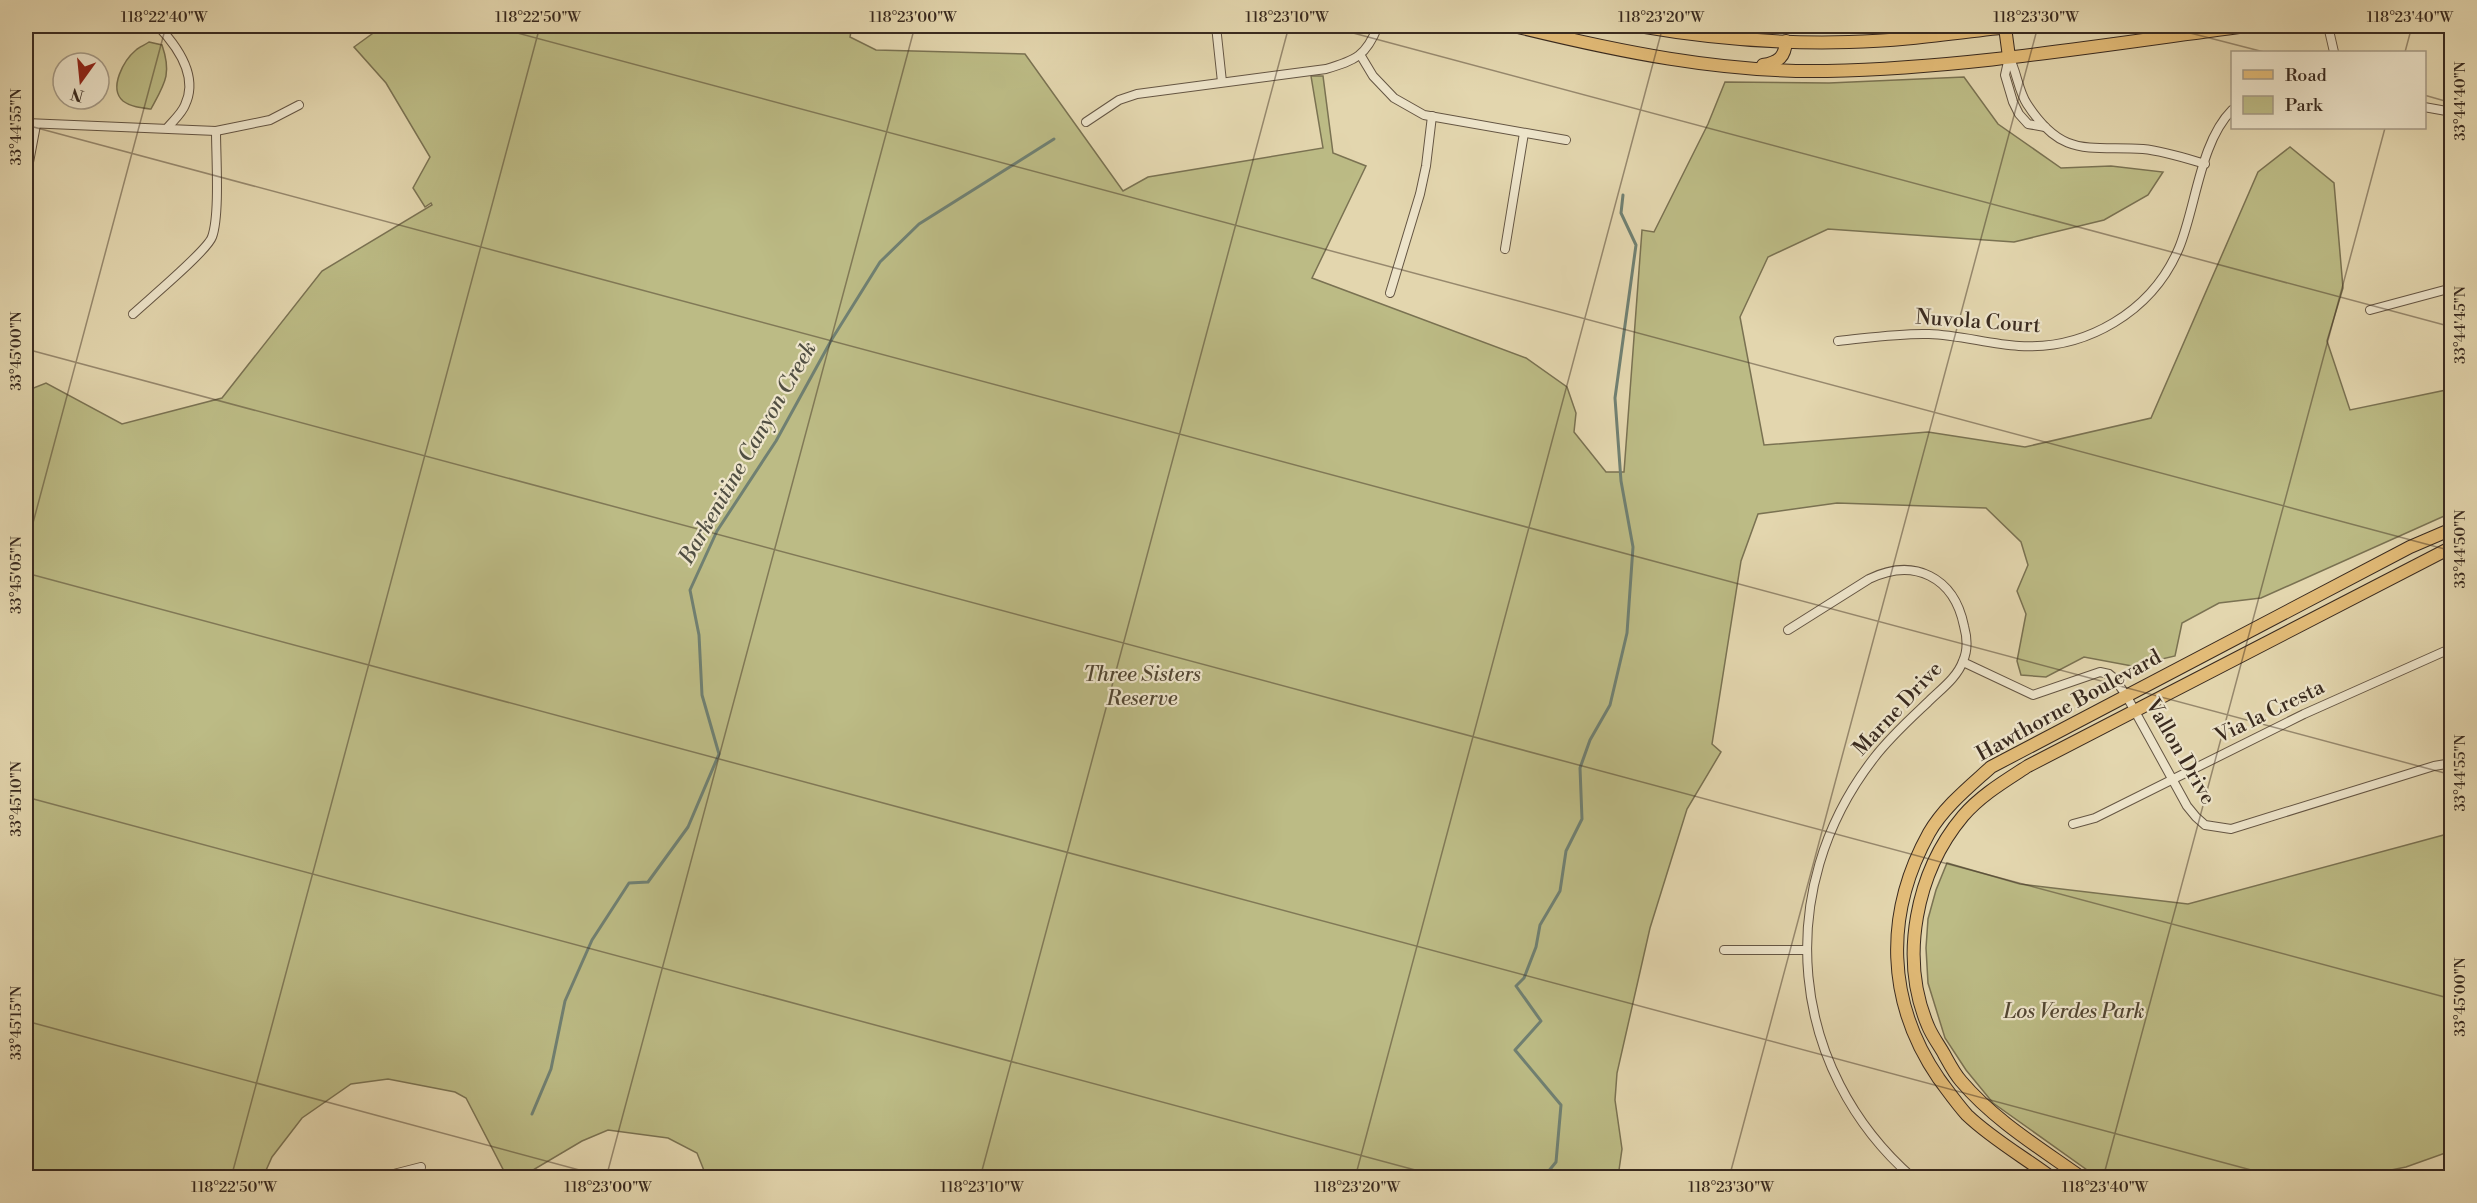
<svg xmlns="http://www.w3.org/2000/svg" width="2477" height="1203" font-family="'Libre Bodoni',serif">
<rect width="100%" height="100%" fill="#e3d6ae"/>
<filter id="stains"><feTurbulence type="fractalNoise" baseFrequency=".00333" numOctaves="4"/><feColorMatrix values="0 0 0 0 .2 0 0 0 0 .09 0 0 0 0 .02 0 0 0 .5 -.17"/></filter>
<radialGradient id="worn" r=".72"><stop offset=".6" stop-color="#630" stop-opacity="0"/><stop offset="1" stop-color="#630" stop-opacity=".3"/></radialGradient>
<g fill="#bcbb85" stroke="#7a7252" stroke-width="1.5">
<path d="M383 26H852L850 37 876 50 1025 54 1123 191 1148 177 1323 148 1311 76H1323L1333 153 1366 166 1312 278 1526 358 1567 387 1576 413 1574 432 1606 472H1624L1642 230 1654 232 1708 124 1725 82 1829 83 1964 77 1998 124 2061 168 2111 166 2163 172 2148 195 2104 220 2014 242 1828 229 1768 257 1740 317 1764 445 1928 432 2025 447 2151 418 2258 172 2290 147 2334 183 2343 288 2327 341 2350 410 2451 389V513L2261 598 2219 603 2182 623 2175 656 2132 666 2084 657 2046 677 2021 675 2017 661 2026 614 2017 591 2028 565 2021 542 1986 508 1837 503 1758 514 1741 561 1712 744 1721 752 1687 809 1650 928 1617 1073 1615 1100 1622 1149 1618 1177 707 1178 697 1153 668 1138 608 1130 582 1141 523 1176 504 1171 466 1098 455 1092 388 1079 351 1084 302 1118 272 1157 263 1177H26V391L46 383 122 424 222 398 322 271 432 205 431 203 425 207 413 188 430 157 386 83 354 47Z"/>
<path d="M149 42 162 45C172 74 165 83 151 109 142 108 131 107 123 101 108 88 124 60 136 50 139 47 145 45 149 42Z"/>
<path d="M2451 833V1151L2406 1167 2356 1177H2097L1993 1103 1966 1070 1945 1038 1928 983 1926 948 1928 919 1936 890 1947 863 2020 884 2188 904Z"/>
</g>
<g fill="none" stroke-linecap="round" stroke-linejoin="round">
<g stroke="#708072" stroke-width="3">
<path d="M532 1114 551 1069 565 1001 592 940 629 883 648 882 688 827 719 754 702 695 699 635 690 590 717 531 776 441 832 339 880 262 919 224 1054 139"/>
<path d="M1543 1178 1556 1162 1561 1105 1515 1050 1541 1021 1516 986 1524 978 1536 947 1540 925 1560 891 1566 851 1582 819 1580 768 1590 740 1610 705 1627 633 1633 547 1621 481 1615 398 1636 245 1621 213 1623 195"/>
</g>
<defs>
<g id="street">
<path d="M158 26C177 46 199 76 185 105 182 113 174 120 168 127"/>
<path d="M1216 26 1222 82"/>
<path d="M2328 26 2334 52"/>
<path d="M1361 56 1373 76 1394 98 1424 115 1566 140"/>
<path d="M2009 57C2017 72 2018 90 2027 104 2062 158 2087 146 2143 149 2164 151 2185 158 2205 164"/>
<path d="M2009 57 2005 75 2013 102 2019 114 2028 124 2045 127"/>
<path d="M2424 107 2452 112"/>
<path d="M1086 122 1119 100 1137 94 1326 69C1356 60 1366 56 1378 26"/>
<path d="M26 123 216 131 270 120 299 105"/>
<path d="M26 178 36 125"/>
<path d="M1505 249 1524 133"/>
<path d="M1390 293 1420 194 1426 166 1432 116"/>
<path d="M2370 310 2452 288"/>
<path d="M133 314C148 300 207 251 212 237 220 215 216 156 216 131"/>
<path d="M1838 341C1868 338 1899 333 1929 334 1959 335 1989 344 2019 346 2086 350 2152 312 2179 248 2196 207 2200 142 2232 110"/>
<path d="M1788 630 1869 579C1914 557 1954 577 1964 626 1967 637 1968 650 1963 661 1957 678 1940 690 1928 702 1909 720 1890 737 1874 758 1772 889 1788 1069 1913 1178"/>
<path d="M1963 662 2033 695 2100 672 2109 674 2114 678 2126 695 2187 806 2196 817 2205 825 2231 829 2434 766 2452 763"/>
<path d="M2073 824 2095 818 2304 714 2452 648"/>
<path d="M1724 950H1806"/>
<path d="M378 1178 421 1167"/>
</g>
<g id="primary">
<path d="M1514 26C1616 51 1721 73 1827 71 1968 68 2108 44 2247 26"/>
<path d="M1639 26C1708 38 1779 44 1849 42 1905 41 1961 32 2017 26"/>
<path d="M2005 27 2009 57"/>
<path d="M1763 65C1779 62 1785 57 1786 41"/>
<path d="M2052 1178C2024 1157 1992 1139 1967 1115 1957 1104 1948 1091 1939 1079 1886 1002 1884 914 1929 833 1944 807 1969 787 1991 767L2410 547 2452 529"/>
<path d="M2082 1178C2040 1148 1994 1120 1961 1081 1954 1073 1949 1063 1944 1054 1939 1045 1932 1036 1928 1026 1899 958 1916 872 1963 816 1981 795 2005 781 2028 766L2452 547"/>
</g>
</defs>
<use href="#street" stroke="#645543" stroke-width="10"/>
<use href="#primary" stroke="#392a1f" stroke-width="14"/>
<use href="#street" stroke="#ede4ca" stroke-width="8"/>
<use href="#primary" stroke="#e2bb77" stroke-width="12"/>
</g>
<path fill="none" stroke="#392a1f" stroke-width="1.5" stroke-opacity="0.45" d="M491 26 2452 551M1327 26 2452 327M2163 26 2264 52M2405 52 2412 26M2424 95 2452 103M26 125 2452 775M26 349 2452 999M26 549 166 26M26 573 2281 1178M26 797 1445 1178M26 1021 609 1178M231 1178 540 26M606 1178 915 26M980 1178 1289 26M1355 1178 1663 26M1729 1178 2038 26M2103 1178 2385 128"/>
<g text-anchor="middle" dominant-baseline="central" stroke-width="4.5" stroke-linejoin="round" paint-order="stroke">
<g font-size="21" fill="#392a1f" stroke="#ede4ca">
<text transform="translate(1978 322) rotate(4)">Nuvola Court</text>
<text transform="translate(2069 706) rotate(-29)">Hawthorne Boulevard</text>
<text transform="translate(1898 709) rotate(-47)">Marne Drive</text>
<text transform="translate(2270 712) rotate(-26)">Via la Cresta</text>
<text transform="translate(2180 752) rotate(60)">Vallon Drive</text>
</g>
<g font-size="21" font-style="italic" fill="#534733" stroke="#ede4ca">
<text x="1142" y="675">Three Sisters<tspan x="1142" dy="24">Reserve</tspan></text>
<text x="2074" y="1012">Los Verdes Park</text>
</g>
<g font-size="22" font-style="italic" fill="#504e42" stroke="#ede4ca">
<text transform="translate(748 453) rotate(-60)">Barkenitine Canyon Creek</text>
</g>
</g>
<rect width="2477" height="1203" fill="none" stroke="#e3d6ae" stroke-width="66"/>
<rect x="2231" y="51" width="195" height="78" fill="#ede4ca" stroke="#a59a86" stroke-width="1.5"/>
<rect x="2243" y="70" width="30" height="9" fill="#e2bb77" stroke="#a59a86" stroke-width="1.5"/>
<text x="2285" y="81" font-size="18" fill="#392a1f">Road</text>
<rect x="2243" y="96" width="30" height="18" fill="#bcbb85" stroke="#a59a86" stroke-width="1.5"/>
<text x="2285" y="111" font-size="18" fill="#392a1f">Park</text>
<g transform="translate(81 81) rotate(195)"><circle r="28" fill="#ede4ca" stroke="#a59a86" stroke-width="1.5"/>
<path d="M0-4.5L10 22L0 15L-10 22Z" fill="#8f2418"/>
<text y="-9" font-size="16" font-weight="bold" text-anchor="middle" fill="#392a1f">N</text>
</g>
<rect x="33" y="33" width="2411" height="1137" fill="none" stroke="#392a1f" stroke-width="2"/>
<g font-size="15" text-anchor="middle" fill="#392a1f">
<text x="164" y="22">118°22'40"W</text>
<text x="538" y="22">118°22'50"W</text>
<text x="913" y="22">118°23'00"W</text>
<text x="1287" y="22">118°23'10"W</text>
<text x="1661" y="22">118°23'20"W</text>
<text x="2036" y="22">118°23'30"W</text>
<text x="2410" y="22">118°23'40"W</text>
<text transform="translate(2460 101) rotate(-90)" y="5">33°44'40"N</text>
<text transform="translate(16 127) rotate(-90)" y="5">33°44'55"N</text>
<text transform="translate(2460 325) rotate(-90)" y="5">33°44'45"N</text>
<text transform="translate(16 351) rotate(-90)" y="5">33°45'00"N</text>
<text transform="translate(2460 549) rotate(-90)" y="5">33°44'50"N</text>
<text transform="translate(16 575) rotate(-90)" y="5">33°45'05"N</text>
<text transform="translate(2460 773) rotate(-90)" y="5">33°44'55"N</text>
<text transform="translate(16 799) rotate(-90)" y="5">33°45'10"N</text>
<text transform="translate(2460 997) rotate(-90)" y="5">33°45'00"N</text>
<text transform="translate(16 1023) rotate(-90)" y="5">33°45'15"N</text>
<text x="234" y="1192">118°22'50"W</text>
<text x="608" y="1192">118°23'00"W</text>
<text x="982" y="1192">118°23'10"W</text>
<text x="1357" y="1192">118°23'20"W</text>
<text x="1731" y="1192">118°23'30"W</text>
<text x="2105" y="1192">118°23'40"W</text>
</g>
<rect width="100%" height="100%" filter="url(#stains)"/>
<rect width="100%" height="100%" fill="url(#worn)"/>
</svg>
